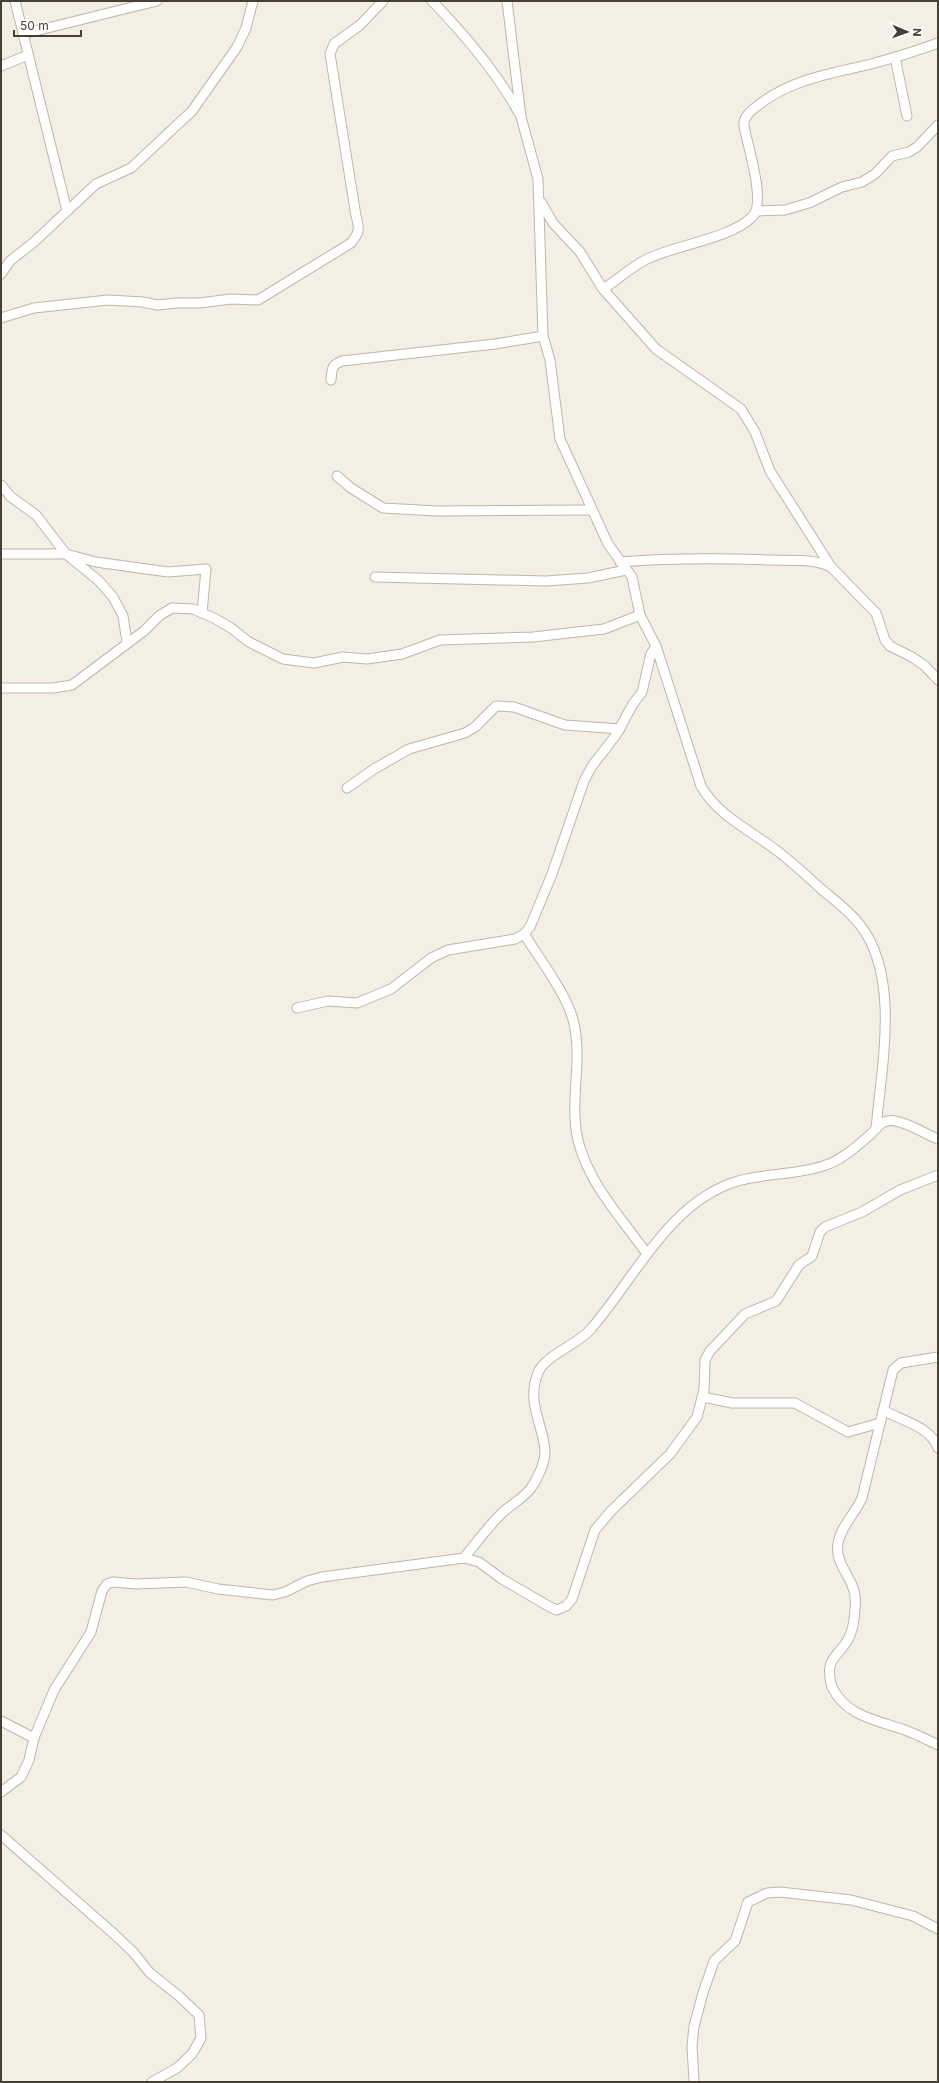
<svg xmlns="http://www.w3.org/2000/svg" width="939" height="2083" font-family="Inter,sans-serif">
<rect width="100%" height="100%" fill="#f3efe5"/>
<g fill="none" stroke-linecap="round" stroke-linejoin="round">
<defs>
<g id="minor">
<path d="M15 1 67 211"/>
<path d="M432 1C465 35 496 71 519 113"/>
<path d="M507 1 521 117 538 179 543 336 550 360 560 439 608 544 632 577 640 615 656 646 701 786C718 816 750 830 776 850 792 862 806 875 820 888 834 900 849 910 860 925 901 977 881 1068 876 1129"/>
<path d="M23 34 157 1"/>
<path d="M895 57 907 116"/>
<path d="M1 66 28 55"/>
<path d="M541 202 553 223 580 252 603 289 656 349 741 409 755 432 770 471 831 567"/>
<path d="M756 211 785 210 809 203 842 187 862 182 875 174 892 156 909 152 917 147 938 125"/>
<path d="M1 274 10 261 34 242 96 184 131 168 192 111 237 47 246 28 253 1"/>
<path d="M603 289C617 280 630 268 645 260 674 245 730 239 752 217 767 204 747 144 744 126 743 117 750 112 756 107 790 79 830 74 871 64 894 58 916 51 938 43"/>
<path d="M1 318 34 308 108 300 143 302 157 305 177 303H200L231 299 258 300 351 243C359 233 360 229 356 216L330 54 334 44 360 25 383 1"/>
<path d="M331 380C332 370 331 365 342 361L495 344 543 336"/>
<path d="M337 476 351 488 383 508 437 511 591 510"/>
<path d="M1 485 11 497 36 515 66 554 99 581 113 597 123 616 127 642"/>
<path d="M1 554H66L96 562 168 572 206 569 202 613"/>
<path d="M620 562C670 558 720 558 771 560 791 561 812 558 831 567L876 613 885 640 890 646 912 657 925 666 938 680"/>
<path d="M375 577 546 581 588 578 626 570"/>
<path d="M1 688H53L72 685 144 631 159 616 172 608 193 609 214 618 231 628 249 642 283 659 314 663 343 657 367 659 402 654 440 640 533 637 604 629 640 615"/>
<path d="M347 788 374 769 409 749 465 733 475 727 496 706 514 707 565 725 620 729"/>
<path d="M524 934C539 958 569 997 574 1024 583 1064 568 1104 579 1144 590 1185 623 1220 647 1254"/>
<path d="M297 1008 328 1001 357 1003 391 989 431 958 448 950 515 939 524 934 530 927 552 874 584 781 592 766 616 735 633 704 642 692 651 654 656 646"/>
<path d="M938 1357 901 1363 893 1370 862 1498C855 1514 841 1526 838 1543 835 1560 846 1571 852 1585 855 1592 856 1601 855 1609 854 1624 852 1637 842 1648 837 1654 832 1658 830 1666 829 1672 830 1681 832 1687 845 1715 875 1720 902 1729 914 1733 926 1739 938 1745"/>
<path d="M703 1397 732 1403H795L848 1432 880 1423"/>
<path d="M883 1410C902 1421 930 1426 938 1448"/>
<path d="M464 1558C476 1543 487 1528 501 1514 510 1505 524 1498 531 1488 538 1478 545 1463 545 1451 543 1423 526 1403 538 1373 545 1355 577 1345 590 1330 634 1280 669 1201 738 1181 766 1173 796 1175 823 1166 841 1161 857 1146 871 1134 875 1130 879 1124 884 1122 887 1121 892 1120 895 1121 909 1123 925 1134 938 1139"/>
<path d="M1 1721 34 1738"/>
<path d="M1 1792 21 1777 29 1760 34 1738 54 1690 91 1632 102 1591 107 1584 113 1582 136 1584 186 1582 218 1589 273 1595 285 1592 307 1581 322 1577 464 1558 479 1562 502 1579 550 1607 557 1610 566 1606 572 1599 595 1530 611 1511 670 1454 697 1417 704 1390 705 1360 710 1351 745 1314 776 1301 799 1265 812 1256 820 1232 825 1227 862 1212 900 1190 938 1175"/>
<path d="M1 1835 114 1934 133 1952 150 1973 179 1996 199 2015 201 2038 192 2054 177 2068 152 2082"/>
<path d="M694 2082 692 2046 694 2026 703 1993 714 1961 735 1941 748 1902 767 1893 780 1892 851 1900 913 1916 938 1929"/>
</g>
</defs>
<use href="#minor" stroke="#beb7a7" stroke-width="11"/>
<use href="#minor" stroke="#fff" stroke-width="9"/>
</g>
<rect width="939" height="2083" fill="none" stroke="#453f34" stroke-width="4"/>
<g transform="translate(907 32) rotate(92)" stroke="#ffffff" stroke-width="3" paint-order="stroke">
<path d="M0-3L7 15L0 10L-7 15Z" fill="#453f34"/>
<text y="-6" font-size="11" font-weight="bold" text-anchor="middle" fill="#453f34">N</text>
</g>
<path d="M14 30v6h67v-6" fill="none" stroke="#453f34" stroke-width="2"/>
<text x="20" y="30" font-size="12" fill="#453f34" stroke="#ffffff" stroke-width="3" paint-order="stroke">50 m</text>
</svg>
